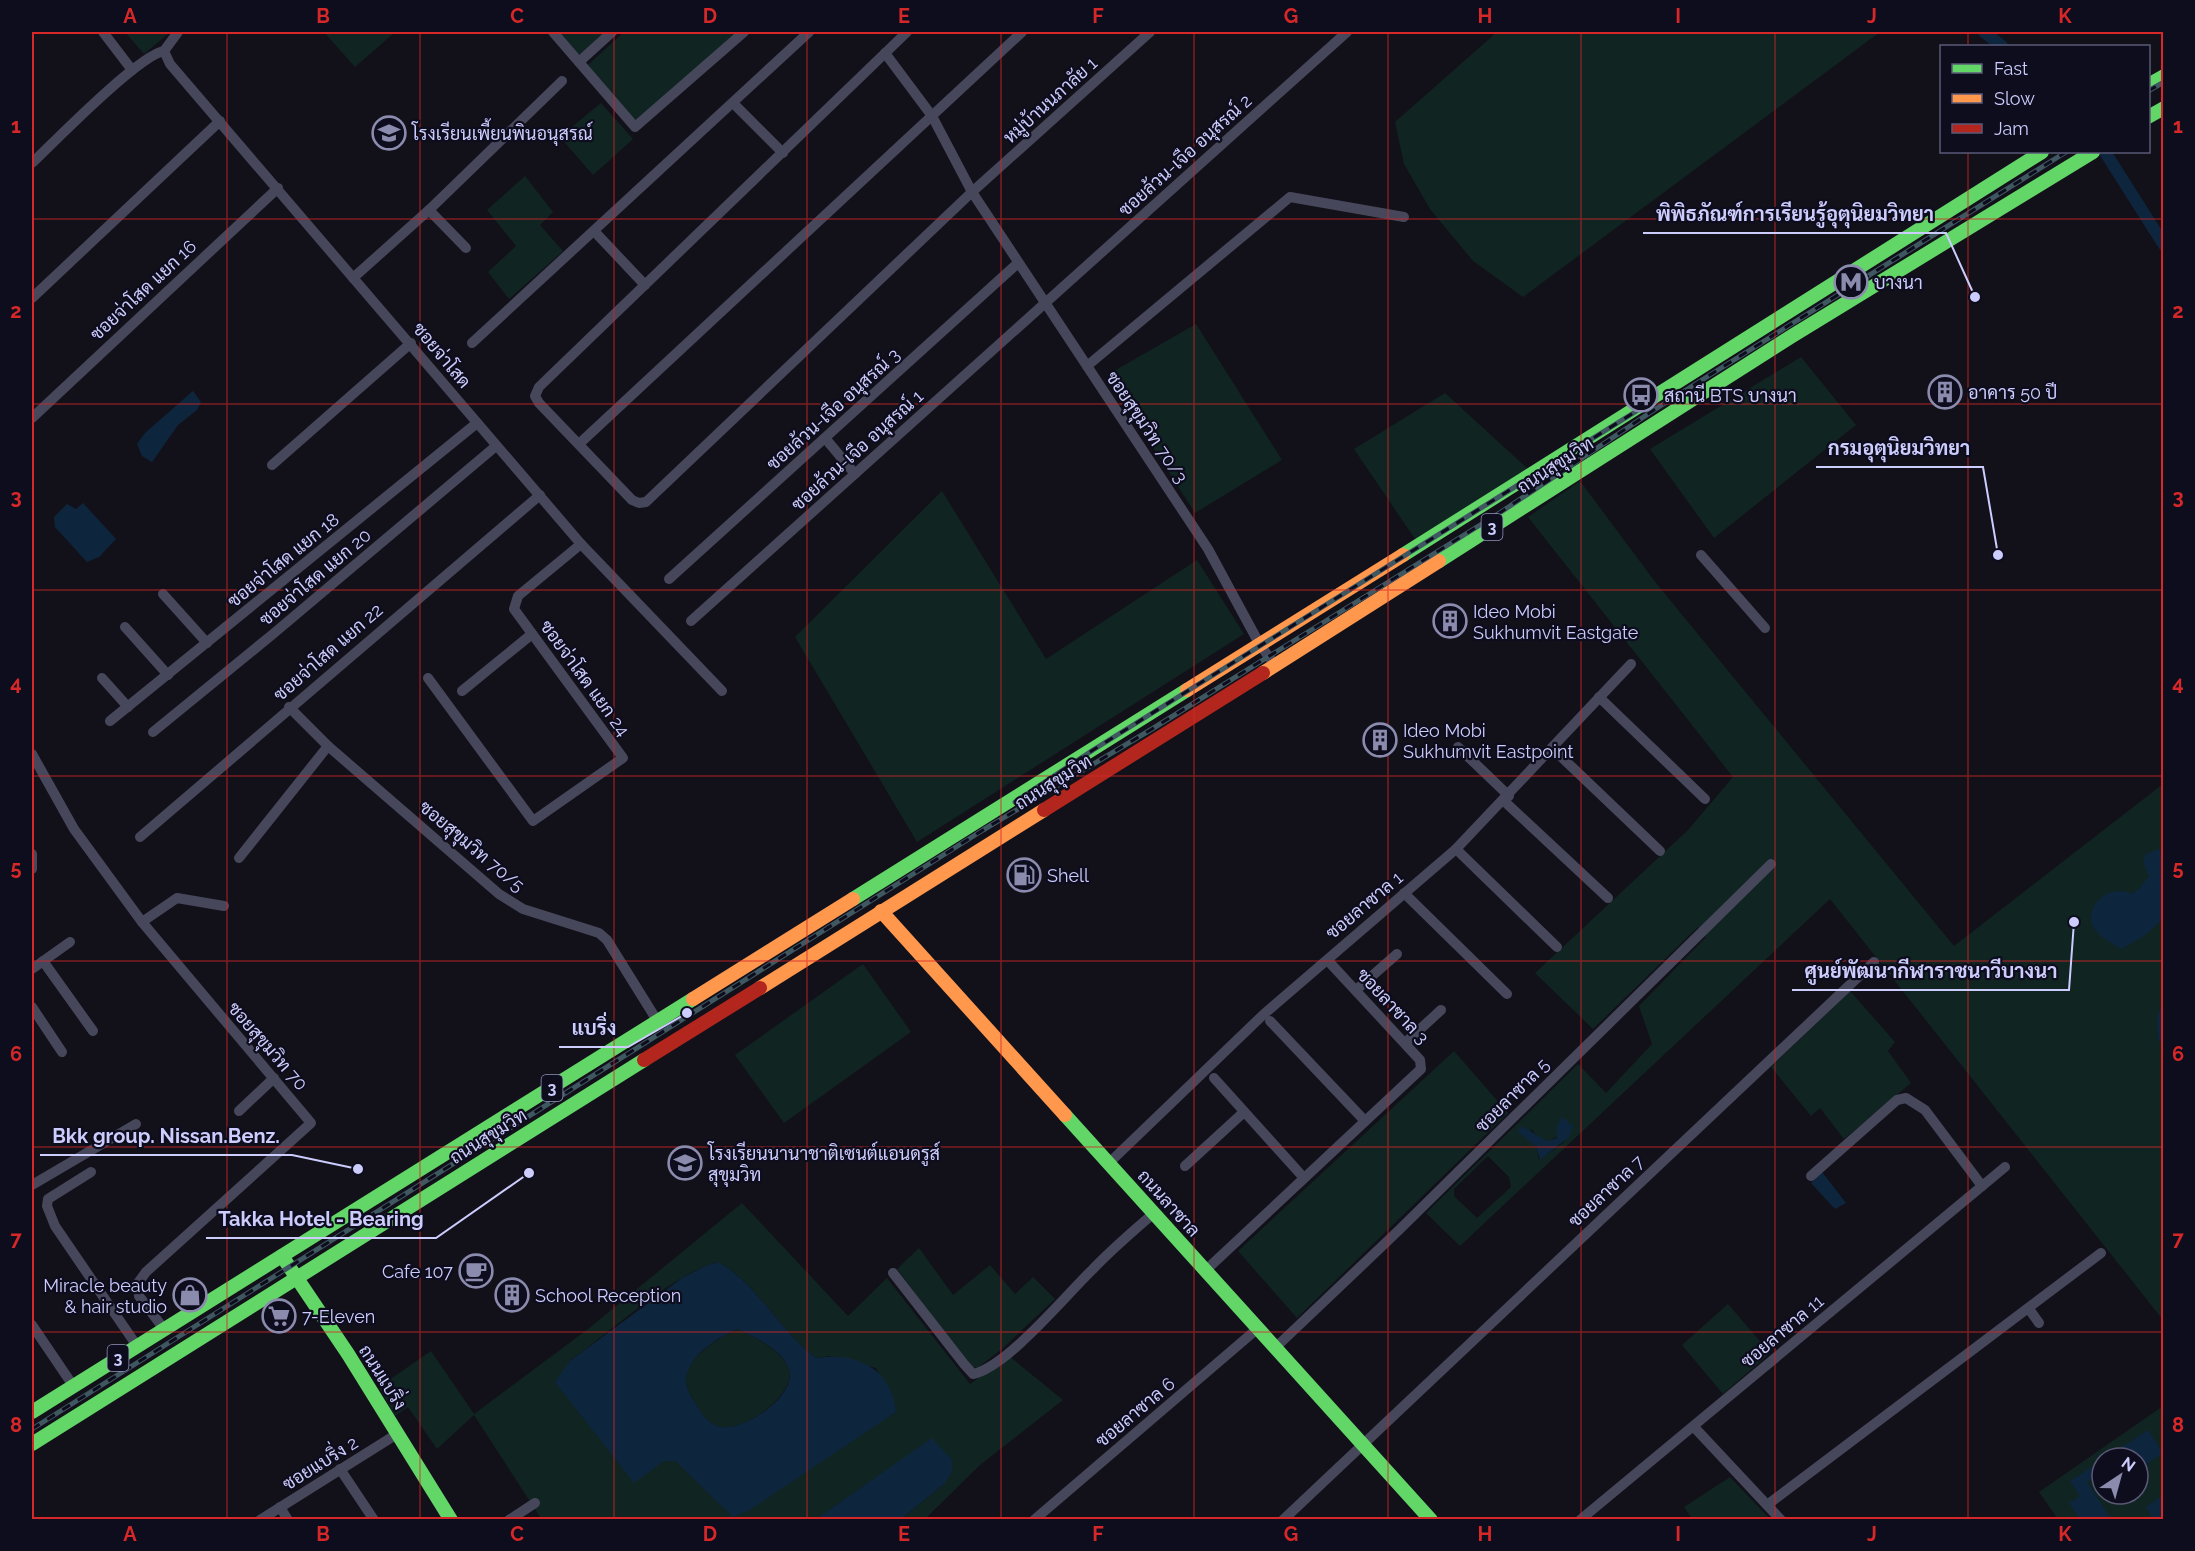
<svg xmlns="http://www.w3.org/2000/svg" width="2195" height="1551" font-family="Raleway,Sarabun,sans-serif">
<rect width="100%" height="100%" fill="#12111a"/>
<g fill="#102422" fill-rule="evenodd">
<path d="M125 32H170L144 54Z"/>
<path d="M324 32H395L355 67Z"/>
<path d="M557 32H606L579 57Z"/>
<path d="M624 32H738L635 121 588 65Z"/>
<path d="M1497 32H1880L1523 297 1473 261 1430 209 1404 164 1395 122Z"/>
<path d="M601 103 633 139 593 175 560 137Z"/>
<path d="M525 176 553 212 540 225 563 251 509 299 488 272 516 246 487 210Z"/>
<path d="M1196 324 1282 460 1195 513 1107 375Z"/>
<path d="M1801 357 1856 425 1714 538 1650 449Z"/>
<path d="M1445 393 1529 470 1415 539 1354 449Z"/>
<path d="M1580 481 1656 583 1954 946 2163 784V1320L1830 899 1460 1246 1426 1213 1578 1064 1606 1093 1652 1044 1639 1006 1706 937 1698 927 1593 1029 1535 973 1688 830 1733 777 1528 517ZM1531 1129 1539 1138 1548 1141 1571 1130 1563 1143 1539 1160 1536 1147 1529 1140ZM1488 1156 1509 1177 1511 1187 1477 1218 1454 1196V1189Z"/>
<path d="M942 491 1046 659 1197 560 1244 634 917 842 795 637Z"/>
<path d="M863 964 911 1032 784 1123 735 1055Z"/>
<path d="M1850 991 1895 1042 1888 1051 1911 1083 1844 1139 1820 1108 1811 1116 1771 1067Z"/>
<path d="M1454 1051 1508 1113 1297 1318 1238 1251Z"/>
<path d="M742 1203 848 1316 887 1278 970 1384 1009 1356 1063 1400 980 1465 925 1519H901L944 1484 932 1439 816 1519 542 1520 474 1415 437 1449 408 1407 395 1416 379 1387 431 1351 474 1414 588 1329ZM718 1262C758 1284 779 1331 816 1358L829 1356 876 1368 896 1412 733 1516 675 1461H664L570 1361C609 1333 675 1272 718 1262Z"/>
<path d="M919 1248 953 1295 990 1265 1015 1294 1033 1277 1055 1299 1001 1350 977 1368 970 1366 897 1269Z"/>
<path d="M1728 1304 1770 1353 1723 1394 1682 1345Z"/>
<path d="M738 1329C755 1338 779 1348 788 1367 800 1394 739 1436 717 1426 708 1422 702 1415 697 1407 692 1399 688 1392 686 1382 683 1359 721 1336 738 1329Z"/>
<path d="M2163 1406V1519H2058L2039 1492ZM2102 1458H2138V1494H2102Z"/>
<path d="M1730 1477 1769 1518 1692 1519 1684 1507Z"/>
</g>
<g fill="#0e263d" fill-rule="evenodd">
<path d="M193 391 201 402 197 410 178 425 152 462 142 456 137 444 145 433Z"/>
<path d="M83 503 116 539 99 557 87 562 55 527 54 517 67 504 76 509Z"/>
<path d="M2159 849 2163 852V919L2144 936 2121 949C2113 944 2103 939 2097 932 2078 912 2107 881 2132 894L2140 888 2149 876 2143 862 2146 854Z"/>
<path d="M2163 1000V1044L2158 1040 2157 1018Z"/>
<path d="M1562 1117 1573 1126 1569 1137 1540 1160 1536 1147 1517 1131 1522 1126 1547 1141 1557 1138V1126Z"/>
<path d="M1822 1172 1846 1203 1835 1209 1811 1183Z"/>
<path d="M718 1262C758 1284 779 1331 816 1358 856 1352 892 1368 896 1412L748 1511 733 1517 675 1461H664L634 1483 555 1382 570 1361 682 1278 705 1266ZM738 1329C755 1338 780 1348 788 1367 800 1395 744 1431 721 1427 708 1425 701 1412 695 1403 690 1396 685 1385 686 1377 691 1354 718 1337 738 1329Z"/>
<path d="M2148 1430 2163 1453 2138 1470V1458H2105Z"/>
<path d="M932 1438 952 1460V1472L944 1484 901 1519H816Z"/>
<path d="M2102 1460V1473L2087 1482 2111 1519H2080L2069 1503 2080 1496 2070 1481Z"/>
<path d="M2163 1495V1519H2153L2146 1507Z"/>
</g>
<g fill="none" stroke-linecap="round" stroke-linejoin="round">
<g stroke="#0e263d" stroke-width="12">
<path d="M1984 32 2002 46"/>
<path d="M2105 152 2164 245"/>
</g>
<g stroke="#46475b" stroke-width="10">
<path d="M103 32 132 70"/>
<path d="M178 32 164 51 170 64 581 544 722 691"/>
<path d="M553 32 635 127 744 32"/>
<path d="M907 32 539 387 535 396 539 403 632 500 639 503 646 502 972 192 1150 32"/>
<path d="M885 53 932 116 972 192 1208 549 1260 645 1275 665"/>
<path d="M579 62 612 32"/>
<path d="M733 103 783 153"/>
<path d="M32 163C55 141 139 55 164 51"/>
<path d="M429 210 466 248"/>
<path d="M594 231 645 285"/>
<path d="M353 278 429 210 562 81"/>
<path d="M32 298 220 121"/>
<path d="M472 343 809 32"/>
<path d="M1087 366 1290 197 1404 217"/>
<path d="M32 418 278 188"/>
<path d="M825 438 855 474"/>
<path d="M579 444 1022 32"/>
<path d="M272 465 411 343"/>
<path d="M1701 555 1765 628"/>
<path d="M669 579 1018 263"/>
<path d="M163 594 207 643"/>
<path d="M691 621 1347 32"/>
<path d="M125 627 168 675"/>
<path d="M102 678 128 707"/>
<path d="M428 678 533 821 623 758 514 609 518 596 581 544"/>
<path d="M462 691 532 634"/>
<path d="M1599 697 1705 799"/>
<path d="M289 707 328 746 499 894 523 909 599 933 607 940 658 1022"/>
<path d="M110 721 477 423"/>
<path d="M153 732 273 634 496 446"/>
<path d="M1458 747 1509 796"/>
<path d="M1552 748 1660 851"/>
<path d="M32 754 74 829 142 922 311 1123 146 1272 138 1283 139 1296 164 1329"/>
<path d="M1504 801 1608 898"/>
<path d="M140 837 540 495"/>
<path d="M1456 849 1557 947"/>
<path d="M32 854V869"/>
<path d="M239 858 328 746"/>
<path d="M1404 893 1507 994"/>
<path d="M142 922 177 898 224 906"/>
<path d="M43 961 93 1031"/>
<path d="M32 969 70 942"/>
<path d="M1356 990 1397 954"/>
<path d="M32 1007 62 1052"/>
<path d="M1270 1021 1365 1121"/>
<path d="M1405 1043 1441 1010"/>
<path d="M1214 1078 1304 1178"/>
<path d="M239 1111 274 1078"/>
<path d="M1109 1163 1264 1014 1456 849 1631 664"/>
<path d="M1185 1166 1244 1112"/>
<path d="M91 1172 48 1199 47 1206 55 1226 137 1346"/>
<path d="M1811 1176 1897 1100 1906 1098 1925 1110 1982 1186"/>
<path d="M32 1185 136 1124"/>
<path d="M1205 1271 1421 1069 1420 1060 1331 964"/>
<path d="M893 1273 964 1364 973 1374C1007 1367 1066 1295 1093 1269 1112 1249 1133 1231 1154 1213"/>
<path d="M2029 1309 2039 1323"/>
<path d="M32 1325 74 1387"/>
<path d="M1275 1348 1398 1231 1771 864"/>
<path d="M1694 1427 1781 1520"/>
<path d="M340 1469 374 1520"/>
<path d="M1767 1505 2101 1253"/>
<path d="M280 1507 288 1520"/>
<path d="M260 1520 397 1434"/>
<path d="M509 1520 535 1503"/>
<path d="M1034 1520 1257 1329"/>
<path d="M1283 1520 1874 962"/>
<path d="M1580 1520 2005 1167"/>
</g>
<g stroke="#63d668" stroke-width="14">
<path d="M2148 85 2164 76"/>
<path d="M2148 117 2164 108"/>
<path d="M1403 555 2042 152"/>
<path d="M1439 561 1792 336 2093 152"/>
<path d="M853 899 1187 690"/>
<path d="M1065 1115 1431 1520"/>
<path d="M282 1256 348 1354 451 1520"/>
<path d="M32 1412 693 999"/>
<path d="M32 1444 644 1060"/>
</g>
<g stroke="#ff974d" stroke-width="14">
<path d="M1263 673 1439 561"/>
<path d="M1187 690 1403 555"/>
<path d="M881 911 1065 1115"/>
<path d="M760 988 1044 810"/>
<path d="M693 999 853 899"/>
</g>
<g stroke="#b3261e" stroke-width="14">
<path d="M1044 810 1263 673"/>
<path d="M644 1060 760 988"/>
</g>
<defs>
<g id="rail">
<path d="M2148 91 2164 82"/>
<path d="M1015 802 1093 750 1643 407"/>
<path d="M32 1429 983 830 1152 729 1501 512 1654 410 2066 152"/>
</g>
</defs>
<use href="#rail" stroke="#3f5761" stroke-width="5"/>
<use href="#rail" stroke="#0e0d1e" stroke-width="3" stroke-dasharray="9" stroke-linecap="butt"/>
</g>
<path fill="none" stroke="#d62828" stroke-width="1.5" stroke-opacity="0.55" d="M227 32V1520M420 32V1520M614 32V1520M807 32V1520M1001 32V1520M1194 32V1520M1388 32V1520M1581 32V1520M1775 32V1520M1968 32V46M1968 152V1520M32 219H2164M32 404H2164M32 590H2164M32 776H2164M32 961H2164M32 1147H2164M32 1332H2164"/>
<defs>
<symbol id="school-ring" viewBox="-11 -11 22 22"><circle r="9.5" fill="#0e0d1e" stroke="#8b8bae" stroke-width="1.5"/><path d="M0-5L7-2L0 1L-7-2ZM-4 1L0 2.5L4 1V4Q0 6-4 4Z" fill="#8b8bae"/></symbol>
<symbol id="metro-ring" viewBox="-11 -11 22 22"><circle r="9.5" fill="#0e0d1e" stroke="#8b8bae" stroke-width="1.5"/><path d="M-5.5 5V-5H-3L0 0L3-5H5.5V5H3V-.5L0 4L-3-.5V5Z" fill="#8b8bae"/></symbol>
<symbol id="building-ring" viewBox="-11 -11 22 22"><circle r="9.5" fill="#0e0d1e" stroke="#8b8bae" stroke-width="1.5"/><path d="M-4-6H4V6H1V3H-1V6H-4ZM-2.5-4.3h1.7v1.8h-1.7ZM.8-4.3h1.7v1.8H.8ZM-2.5-1h1.7V.8h-1.7ZM.8-1h1.7V.8H.8Z" fill="#8b8bae"/></symbol>
<symbol id="bus-ring" viewBox="-11 -11 22 22"><circle r="9.5" fill="#0e0d1e" stroke="#8b8bae" stroke-width="1.5"/><path d="M-5-6H5V4H4V6H2V4H-2V6H-4V4H-5ZM-3.5-4V0h7V-4ZM-3.5 1.2v1.5H-2V1.2ZM2 1.2v1.5H3.5V1.2Z" fill="#8b8bae"/></symbol>
<symbol id="fuel-ring" viewBox="-11 -11 22 22"><circle r="9.5" fill="#0e0d1e" stroke="#8b8bae" stroke-width="1.5"/><path d="M-5.5-6h7V0h2V4h1.3V-2.5L3-4.5l.8-.8L6-3V5H2.5V1h-1V6h-7ZM-4.2-4.7v3.2H.2V-4.7Z" fill="#8b8bae"/></symbol>
<symbol id="cafe-ring" viewBox="-11 -11 22 22"><circle r="9.5" fill="#0e0d1e" stroke="#8b8bae" stroke-width="1.5"/><path d="M-5.5-4.5H6V0H3Q3 3.5 0 3.5H-2.5Q-5.5 3.5-5.5 0ZM3-3.2v2h1.7v-2ZM-6 4.5H4V6H-6Z" fill="#8b8bae"/></symbol>
<symbol id="shop-ring" viewBox="-11 -11 22 22"><circle r="9.5" fill="#0e0d1e" stroke="#8b8bae" stroke-width="1.5"/><path d="M-5-2.5h2.3a2.7 3.5 0 0 1 5.4 0H5L5.5 6h-11ZM-1.5-2.5h3a1.5 2.3 0 0 0-3 0Z" fill="#8b8bae"/></symbol>
<symbol id="supermarket-ring" viewBox="-11 -11 22 22"><circle r="9.5" fill="#0e0d1e" stroke="#8b8bae" stroke-width="1.5"/><path d="M-6-5.5h2.5l.6 2H6L4.5 2H-2.5L-4.4-4H-6ZM-1.5 3.2a1.3 1.3 0 1 0 .1 0ZM3 3.2a1.3 1.3 0 1 0 .1 0Z" fill="#8b8bae"/></symbol>
</defs>
<g fill-rule="evenodd">
<use href="#school-ring" x="370" y="114" width="38" height="38"/>
<use href="#metro-ring" x="1832" y="263" width="38" height="38"/>
<use href="#building-ring" x="1926" y="373" width="38" height="38"/>
<use href="#bus-ring" x="1622" y="376" width="38" height="38"/>
<use href="#building-ring" x="1431" y="602" width="38" height="38"/>
<use href="#building-ring" x="1361" y="721" width="38" height="38"/>
<use href="#fuel-ring" x="1005" y="856" width="38" height="38"/>
<use href="#school-ring" x="666" y="1144" width="38" height="38"/>
<use href="#cafe-ring" x="457" y="1252" width="38" height="38"/>
<use href="#shop-ring" x="171" y="1276" width="38" height="38"/>
<use href="#building-ring" x="493" y="1276" width="38" height="38"/>
<use href="#supermarket-ring" x="260" y="1297" width="38" height="38"/>
</g>
<g text-anchor="middle" dominant-baseline="central" stroke-width="4.5" stroke-linejoin="round" paint-order="stroke">
<g fill="#0e0d1e" stroke="#9393ba" stroke-width="1.5">
<rect x="1481.5" y="514" width="21" height="26" rx="4.5"/>
<rect x="541.5" y="1075" width="21" height="26" rx="4.5"/>
<rect x="107.5" y="1345" width="21" height="26" rx="4.5"/>
</g>
<g font-size="16" font-weight="bold" fill="#ccccfd">
<text x="1492" y="527">3</text>
<text x="552" y="1088">3</text>
<text x="118" y="1358">3</text>
</g>
<g font-size="18" fill="#ccccfd" stroke="#0e0d1e">
<text transform="translate(1050 100) rotate(-42)">หมู่บ้านนภาลัย 1</text>
<text transform="translate(1185 155) rotate(-42)">ซอยล้วน-เจือ อนุสรณ์ 2</text>
<text transform="translate(143 290) rotate(-43)">ซอยจ่าโสด แยก 16</text>
<text transform="translate(442 355) rotate(50)">ซอยจ่าโสด</text>
<text transform="translate(833 409) rotate(-42)">ซอยล้วน-เจือ อนุสรณ์ 3</text>
<text transform="translate(1147 427) rotate(56)">ซอยสุขุมวิท 70/3</text>
<text transform="translate(857 450) rotate(-42)">ซอยล้วน-เจือ อนุสรณ์ 1</text>
<text transform="translate(1555 465) rotate(-33)">ถนนสุขุมวิท</text>
<text transform="translate(283 560) rotate(-39)">ซอยจ่าโสด แยก 18</text>
<text transform="translate(315 577) rotate(-40)">ซอยจ่าโสด แยก 20</text>
<text transform="translate(328 652) rotate(-41)">ซอยจ่าโสด แยก 22</text>
<text transform="translate(585 678) rotate(54)">ซอยจ่าโสด แยก 24</text>
<text transform="translate(1053 782) rotate(-32)">ถนนสุขุมวิท</text>
<text transform="translate(472 846) rotate(40)">ซอยสุขุมวิท 70/5</text>
<text transform="translate(1364 905) rotate(-40)">ซอยลาซาล 1</text>
<text transform="translate(1393 1006) rotate(47)">ซอยลาซาล 3</text>
<text transform="translate(268 1046) rotate(49)">ซอยสุขุมวิท 70</text>
<text transform="translate(1512 1095) rotate(-45)">ซอยลาซาล 5</text>
<text transform="translate(488 1136) rotate(-32)">ถนนสุขุมวิท</text>
<text transform="translate(1606 1191) rotate(-43)">ซอยลาซาล 7</text>
<text transform="translate(1169 1203) rotate(48)">ถนนลาซาล</text>
<text transform="translate(1782 1331) rotate(-40)">ซอยลาซาล 11</text>
<text transform="translate(383 1377) rotate(58)">ถนนแบริ่ง</text>
<text transform="translate(1135 1412) rotate(-40)">ซอยลาซาล 6</text>
<text transform="translate(320 1463) rotate(-32)">ซอยแบริ่ง 2</text>
</g>
<g font-size="18" fill="#ccccfd" stroke="#0e0d1e" text-anchor="start">
<text x="412" y="133">โรงเรียนเพี้ยนพินอนุสรณ์</text>
<text x="1874" y="282">บางนา</text>
<text x="1968" y="392">อาคาร 50 ปี</text>
<text x="1664" y="395">สถานี BTS บางนา</text>
<text x="1473" y="611">Ideo Mobi<tspan x="1473" dy="21">Sukhumvit Eastgate</tspan></text>
<text x="1403" y="730">Ideo Mobi<tspan x="1403" dy="21">Sukhumvit Eastpoint</tspan></text>
<text x="1047" y="875">Shell</text>
<text x="708" y="1153">โรงเรียนนานาชาติเซนต์แอนดรูส์<tspan x="708" dy="21">สุขุมวิท</tspan></text>
<text x="453" y="1271" text-anchor="end">Cafe 107</text>
<text x="167" y="1285" text-anchor="end">Miracle beauty<tspan x="167" dy="21">&amp; hair studio</tspan></text>
<text x="535" y="1295">School Reception</text>
<text x="302" y="1316">7-Eleven</text>
</g>
</g>
<path fill="none" stroke="#ccccfd" stroke-width="2" d="M1975 297L1946 233H1643M1998 555L1983 467H1816M2074 922L2069 990H1792M687 1013L628 1047H559M358 1169L292 1155H40M529 1173L436 1238H206"/>
<g fill="#ccccfd" stroke="#0e0d1e" stroke-width="2">
<circle cx="1975" cy="297" r="6"/>
<circle cx="1998" cy="555" r="6"/>
<circle cx="2074" cy="922" r="6"/>
<circle cx="687" cy="1013" r="6"/>
<circle cx="358" cy="1169" r="6"/>
<circle cx="529" cy="1173" r="6"/>
</g>
<g font-size="20" text-anchor="middle" font-weight="bold" fill="#ccccfd" stroke="#0e0d1e" stroke-width="4.5" stroke-linejoin="round" paint-order="stroke">
<text x="1795" y="221">พิพิธภัณฑ์การเรียนรู้อุตุนิยมวิทยา</text>
<text x="1899" y="455">กรมอุตุนิยมวิทยา</text>
<text x="1931" y="978">ศูนย์พัฒนากีฬาราชนาวีบางนา</text>
<text x="594" y="1035">แบริ่ง</text>
<text x="166" y="1143">Bkk group. Nissan.Benz.</text>
<text x="321" y="1226">Takka Hotel - Bearing</text>
</g>
<rect width="2195" height="1551" fill="none" stroke="#0e0d1e" stroke-width="66"/>
<rect x="1940" y="45" width="210" height="108" fill="#0e0d1e" stroke="#5a5977" stroke-width="1.5"/>
<rect x="1952" y="64" width="30" height="9" fill="#63d668" stroke="#5a5977" stroke-width="1.5"/>
<text x="1994" y="75" font-size="18" fill="#ccccfd">Fast</text>
<rect x="1952" y="94" width="30" height="9" fill="#ff974d" stroke="#5a5977" stroke-width="1.5"/>
<text x="1994" y="105" font-size="18" fill="#ccccfd">Slow</text>
<rect x="1952" y="124" width="30" height="9" fill="#b3261e" stroke="#5a5977" stroke-width="1.5"/>
<text x="1994" y="135" font-size="18" fill="#ccccfd">Jam</text>
<g transform="translate(2120 1476) rotate(36)"><circle r="28" fill="#0e0d1e" stroke="#5a5977" stroke-width="1.5"/>
<path d="M0-4.5L10 22L0 15L-10 22Z" fill="#8b8bae"/>
<text y="-9" font-size="16" font-weight="bold" text-anchor="middle" fill="#ccccfd">N</text>
</g>
<rect x="33" y="33" width="2129" height="1485" fill="none" stroke="#d62828" stroke-width="2"/>
<g font-size="20" text-anchor="middle" font-weight="bold" fill="#d62828">
<text x="130" y="23">A</text>
<text x="323" y="23">B</text>
<text x="517" y="23">C</text>
<text x="710" y="23">D</text>
<text x="904" y="23">E</text>
<text x="1098" y="23">F</text>
<text x="1291" y="23">G</text>
<text x="1485" y="23">H</text>
<text x="1678" y="23">I</text>
<text x="1872" y="23">J</text>
<text x="2065" y="23">K</text>
<text x="16" y="133">1</text>
<text x="2178" y="133">1</text>
<text x="16" y="318">2</text>
<text x="2178" y="318">2</text>
<text x="16" y="504">3</text>
<text x="2178" y="504">3</text>
<text x="16" y="690">4</text>
<text x="2178" y="690">4</text>
<text x="16" y="875">5</text>
<text x="2178" y="875">5</text>
<text x="16" y="1061">6</text>
<text x="2178" y="1061">6</text>
<text x="16" y="1246">7</text>
<text x="2178" y="1246">7</text>
<text x="16" y="1432">8</text>
<text x="2178" y="1432">8</text>
<text x="130" y="1541">A</text>
<text x="323" y="1541">B</text>
<text x="517" y="1541">C</text>
<text x="710" y="1541">D</text>
<text x="904" y="1541">E</text>
<text x="1098" y="1541">F</text>
<text x="1291" y="1541">G</text>
<text x="1485" y="1541">H</text>
<text x="1678" y="1541">I</text>
<text x="1872" y="1541">J</text>
<text x="2065" y="1541">K</text>
</g>
</svg>
